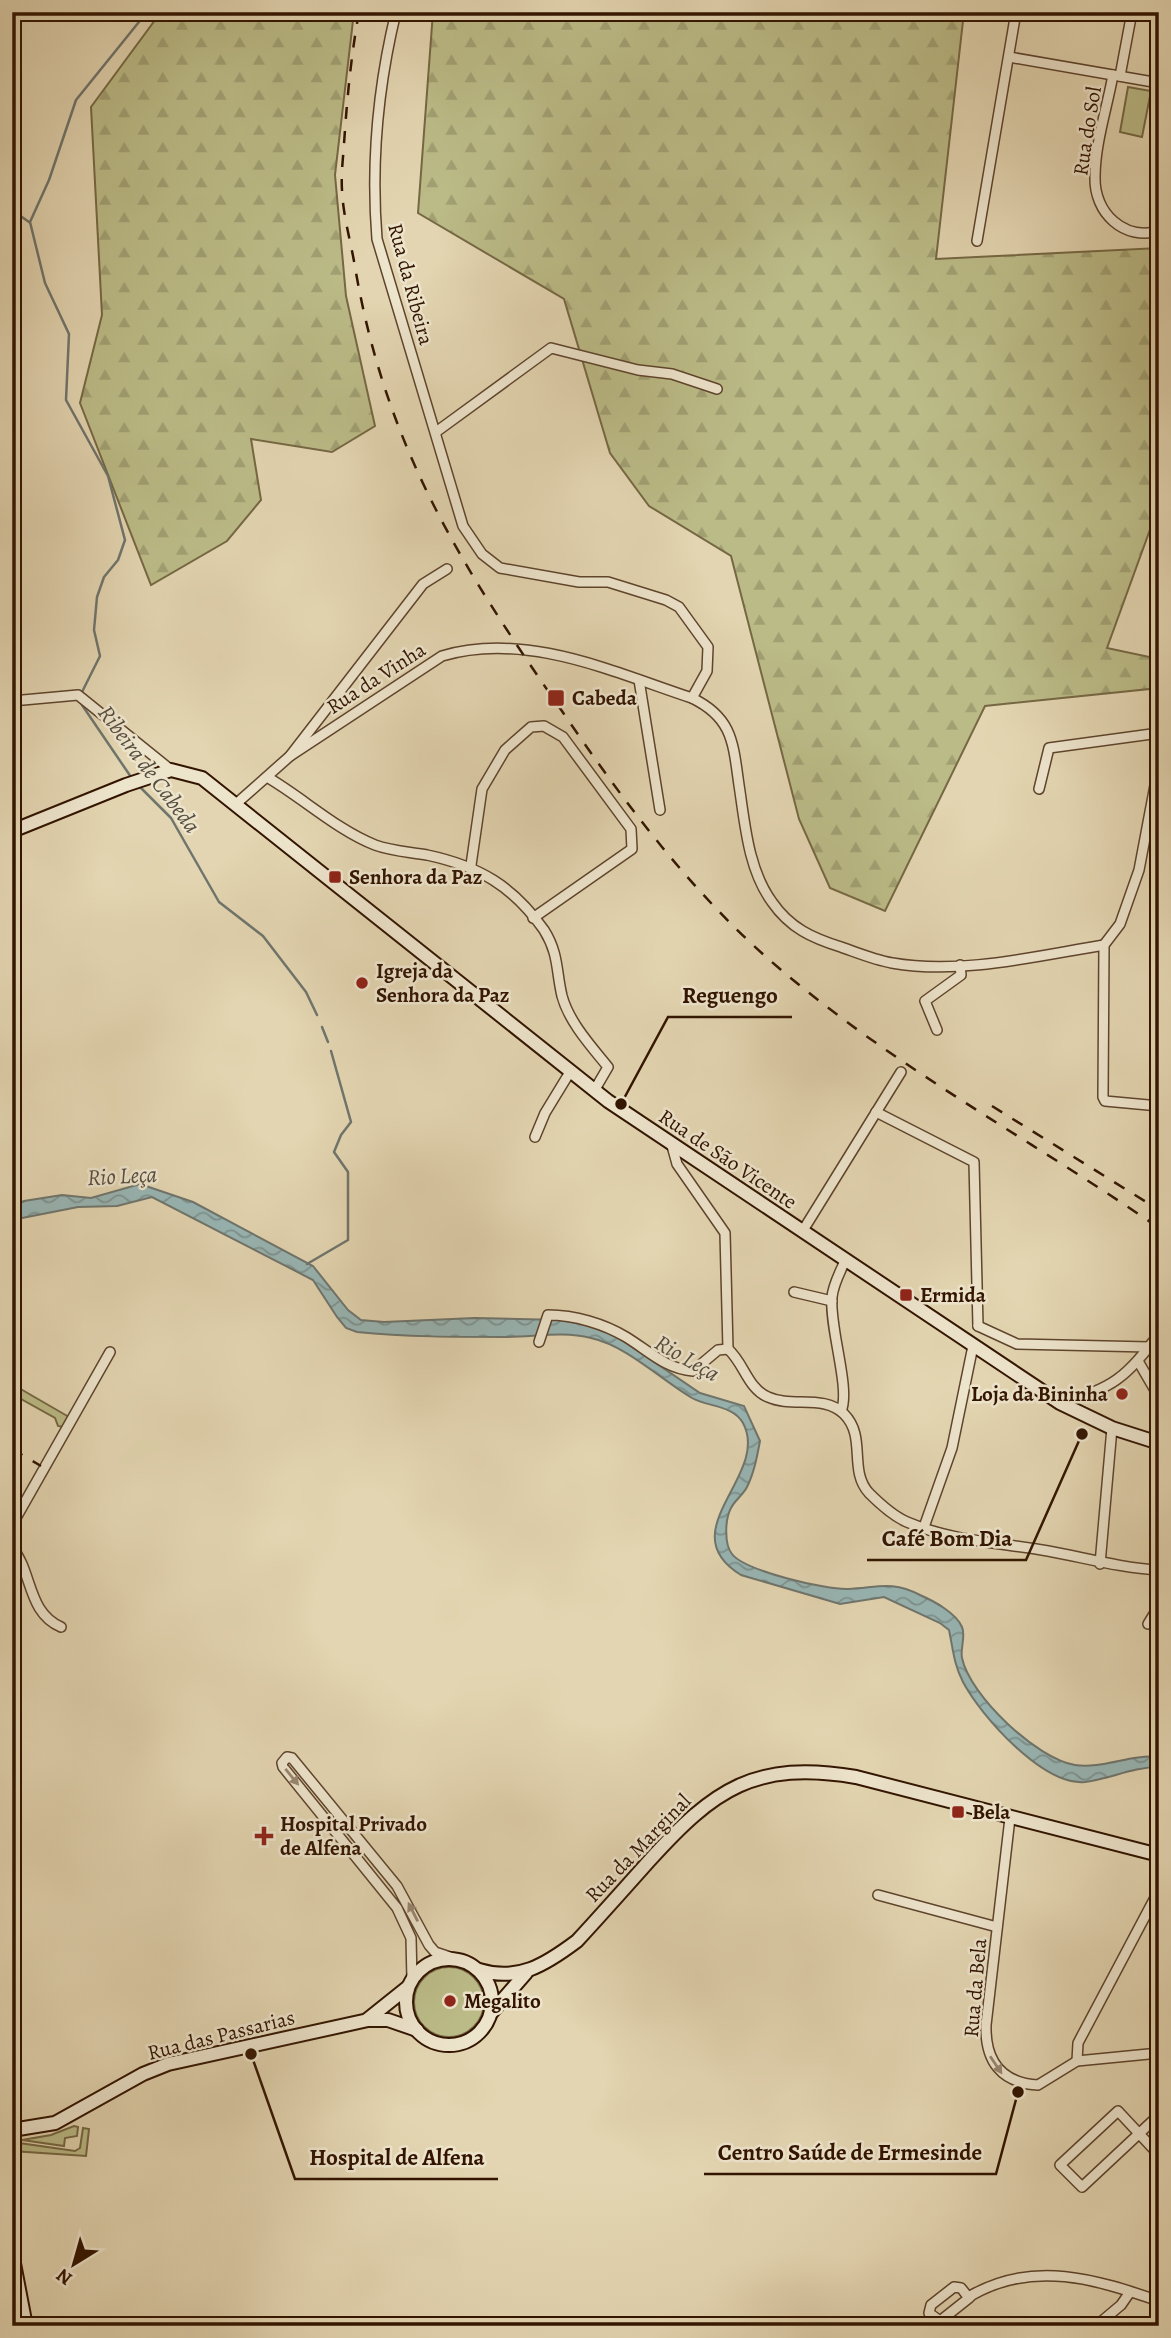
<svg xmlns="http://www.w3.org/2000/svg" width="1171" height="2338" font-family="Alegreya,serif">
<defs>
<pattern id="forest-firs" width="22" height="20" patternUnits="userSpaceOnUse" patternTransform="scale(1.75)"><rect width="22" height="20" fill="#bbbb87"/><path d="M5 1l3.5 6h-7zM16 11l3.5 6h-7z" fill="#a1a073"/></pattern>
<pattern id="water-waves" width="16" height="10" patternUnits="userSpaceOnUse" patternTransform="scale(1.75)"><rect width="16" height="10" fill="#98b6b5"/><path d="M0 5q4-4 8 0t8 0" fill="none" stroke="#7d9391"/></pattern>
</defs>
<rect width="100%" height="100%" fill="#e3d5b1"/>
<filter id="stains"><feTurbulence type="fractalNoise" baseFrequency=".00286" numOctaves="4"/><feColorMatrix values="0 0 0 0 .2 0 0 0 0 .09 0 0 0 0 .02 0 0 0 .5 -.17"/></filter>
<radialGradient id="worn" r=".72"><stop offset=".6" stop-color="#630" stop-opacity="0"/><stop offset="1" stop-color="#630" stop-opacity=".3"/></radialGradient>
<g fill="#bbbb87" stroke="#766844" stroke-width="2">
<path d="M1128 87 1151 91 1142 137 1120 132Z"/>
<path d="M12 1384 69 1417 63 1427 58 1426 55 1418 12 1394Z"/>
<circle cx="449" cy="2002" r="35"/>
<path d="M74 2126 78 2127 77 2136 65 2138 64 2146 22 2140 51 2135Z"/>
<path d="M83 2128 89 2129 86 2156 12 2151V2142L75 2151 80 2148Z"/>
</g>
<g fill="url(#forest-firs)" stroke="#766844" stroke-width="2">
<path d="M161 12H354L335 175 346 296 375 426 332 452 251 439 261 500 227 541 151 585 80 403 102 315 91 107Z"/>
<path d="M433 12H964L936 259 1159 248V522L1151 527 1107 648 1159 659V688L985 706 885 911 830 888 799 819 731 556 649 506 610 453 564 299 418 213Z"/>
</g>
<path fill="url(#water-waves)" stroke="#6f756d" stroke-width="2" d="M140 1184 193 1202 313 1266 348 1310 361 1320 384 1322 475 1318 561 1320 583 1324 613 1334 700 1393 744 1406 760 1441C757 1457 754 1473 747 1487 743 1495 735 1500 731 1508 725 1519 724 1544 732 1554 745 1571 826 1590 848 1589 877 1588 891 1580 920 1595 934 1601 956 1613 962 1627 966 1636 960 1649 962 1658 970 1696 1037 1759 1075 1765 1103 1769 1130 1754 1159 1757V1767C1132 1767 1110 1779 1085 1782 1043 1786 981 1716 963 1682 954 1665 953 1649 949 1630L940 1623 884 1597 840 1604 741 1575C669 1531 771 1475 743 1423 733 1405 708 1407 692 1398 660 1379 627 1346 591 1338 562 1331 535 1337 506 1337 457 1337 406 1337 357 1332L346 1328 337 1317 313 1280 152 1197 117 1206 78 1207 12 1220V1206L24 1201 62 1195 91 1198Z"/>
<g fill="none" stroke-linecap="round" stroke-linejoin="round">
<g stroke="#6f756d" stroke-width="2.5">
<path d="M12 210 29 222"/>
<path d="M82 692 100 656 94 630 97 597 104 577 118 560 125 540 108 476 66 400 69 334 45 283 30 222 49 180 76 100 147 12"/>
<path d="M82 705 131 777"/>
<path d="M138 785 171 818 219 902 263 936 306 992 317 1015"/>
<path d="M322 1027 328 1042"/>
<path d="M307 1264 348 1240V1172L334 1152 341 1135 351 1122 331 1051"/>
</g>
<defs>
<g id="street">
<path d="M396 12C378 86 371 164 377 239L463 526 482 554 500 568 579 582H608L666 600 679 607 708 647 707 671 692 698C733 718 733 743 739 785 745 824 748 869 772 902 790 928 812 938 841 947 858 953 875 960 892 963 961 975 1036 956 1104 945"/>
<path d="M1009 57 1159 83"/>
<path d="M1113 75C1107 108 1095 144 1095 177 1094 213 1124 241 1159 231"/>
<path d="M1120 76 1132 12"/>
<path d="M977 241 1016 12"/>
<path d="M436 432 551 348 638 370 672 374 717 389"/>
<path d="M639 680 660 810"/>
<path d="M12 701 78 695 171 770"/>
<path d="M290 756 442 656C526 631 613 672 692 698"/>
<path d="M1159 764 1139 870 1120 924 1104 945 1103 1097 1105 1101 1159 1106"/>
<path d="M267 777C303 798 337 830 375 845 391 851 410 852 427 855 479 866 513 886 544 930 559 954 556 971 562 996 569 1022 591 1046 608 1067L594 1091"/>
<path d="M1039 789 1049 748 1159 733"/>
<path d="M237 803 290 756 423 584 447 569"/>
<path d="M471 865 482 789 505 750 531 727 544 726 563 737 631 829 632 849 533 918"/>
<path d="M937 1030 925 1001 961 975 960 965"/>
<path d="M876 1112 974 1162 978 1326"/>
<path d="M535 1137 545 1113 570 1072"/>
<path d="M672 1146 677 1164 725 1233 728 1349"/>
<path d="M802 1232 901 1072"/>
<path d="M794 1292 832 1301"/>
<path d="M978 1326 1017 1344 1149 1347"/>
<path d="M539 1342 548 1315C575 1315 604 1324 626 1337 649 1351 666 1369 693 1371L718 1350 728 1349"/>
<path d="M728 1349C744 1363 748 1389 768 1397 792 1408 824 1394 844 1414 867 1437 848 1470 869 1493 880 1504 893 1516 907 1522 951 1541 1003 1543 1048 1551 1086 1558 1121 1568 1159 1570"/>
<path d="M1138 1361 1159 1397"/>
<path d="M1060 1403C1113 1389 1126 1377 1159 1334"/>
<path d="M841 1411C851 1390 829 1327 832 1297 833 1285 840 1272 845 1261"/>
<path d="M12 1525 110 1352"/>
<path d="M924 1527 952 1448 973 1346"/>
<path d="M12 1547C33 1573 27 1612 61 1627"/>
<path d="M1100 1564 1112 1428"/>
<path d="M1148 1624 1159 1606"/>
<path d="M1010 1818 986 2025C985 2061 1001 2083 1038 2085L1077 2061 1159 2053"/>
<path d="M878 1895 997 1927"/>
<path d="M412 1980 411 1938 397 1908 283 1767 282 1763 287 1757 292 1758 397 1886 429 1945 435 1952 456 1959"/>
<path d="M1077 2061 1078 2043 1159 1890"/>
<path d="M1159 2115 1082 2187 1060 2165 1118 2111 1159 2155"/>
<path d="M969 2298 961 2288 954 2287 931 2305 929 2313 940 2321 969 2298 972 2295C1034 2260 1095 2279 1159 2301"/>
<path d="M1096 2326 1121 2305 1130 2292"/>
</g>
<g id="secondary">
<path d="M12 831 126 785 171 770 202 778 608 1101 1060 1403 1112 1428 1159 1443"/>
<circle cx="449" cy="2002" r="43"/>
<path d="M479 1970C518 1982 545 1965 577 1941 601 1915 625 1888 649 1861 714 1789 755 1760 856 1777L1159 1855"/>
<path d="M492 2012 526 1973"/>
<path d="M368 2019 408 1987"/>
<path d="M12 2130 55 2123 143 2074 168 2064 368 2020H388L417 2030"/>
<path d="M12 2253 26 2326"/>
</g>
</defs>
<use href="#street" stroke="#5e442c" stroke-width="12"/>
<use href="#secondary" stroke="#321400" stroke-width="16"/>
<use href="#street" stroke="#ede4cc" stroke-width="9"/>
<use href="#secondary" stroke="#ede4cc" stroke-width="12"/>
<g stroke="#321400" stroke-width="2.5" stroke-dasharray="12 12" stroke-linecap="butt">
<path d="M359 12C351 56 347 99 344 144 343 159 341 175 342 190 343 216 351 242 355 267 386 448 461 566 564 714 626 805 695 897 780 969 896 1068 1033 1141 1159 1228"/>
<path d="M992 1106 1159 1210"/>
<path d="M12 1449 41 1466"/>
</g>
</g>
<defs><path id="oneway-solid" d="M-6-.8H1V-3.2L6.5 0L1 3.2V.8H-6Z" transform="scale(1.75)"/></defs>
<g fill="#998670">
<use href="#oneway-solid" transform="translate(292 1777) rotate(51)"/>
<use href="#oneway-solid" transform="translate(413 1912) rotate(-117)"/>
<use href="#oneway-solid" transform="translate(996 2065) rotate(56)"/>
</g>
<g fill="#8f2418" stroke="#ede4cc" stroke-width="2.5">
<rect x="547" y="689" width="18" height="18" rx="3.5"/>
<rect x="328" y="870" width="14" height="14" rx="3.5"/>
<circle cx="362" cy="983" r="7"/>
<rect x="899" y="1288" width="14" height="14" rx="3.5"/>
<circle cx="1122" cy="1394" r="7"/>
<rect x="951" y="1805" width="14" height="14" rx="3.5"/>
<path d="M260.5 1825.5h7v7h7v7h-7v7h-7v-7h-7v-7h7z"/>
<circle cx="450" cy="2001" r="7"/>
</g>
<g text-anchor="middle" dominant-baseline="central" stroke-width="5" stroke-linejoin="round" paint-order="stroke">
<g font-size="21" fill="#321400" stroke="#ede4cc">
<text transform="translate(1087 131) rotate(-81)">Rua do Sol</text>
<text transform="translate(411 284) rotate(75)">Rua da Ribeira</text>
<text transform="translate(376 678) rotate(-33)">Rua da Vinha</text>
<text transform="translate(728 1159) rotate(34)">Rua de São Vicente</text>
<text transform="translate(638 1848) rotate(-46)">Rua da Marginal</text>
<text transform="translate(975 1988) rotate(-85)">Rua da Bela</text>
<text transform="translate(221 2035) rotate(-14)">Rua das Passarias</text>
</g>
<g font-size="21" font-weight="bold" fill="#321400" stroke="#ede4cc" text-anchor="start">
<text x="572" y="698">Cabeda</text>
<text x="349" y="877">Senhora da Paz</text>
<text x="376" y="971">Igreja da<tspan x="376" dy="24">Senhora da Paz</tspan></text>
<text x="920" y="1295">Ermida</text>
<text x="1108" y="1394" text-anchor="end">Loja da Bininha</text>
<text x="972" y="1812">Bela</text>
<text x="280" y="1824">Hospital Privado<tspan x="280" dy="24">de Alfena</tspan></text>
<text x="464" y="2001">Megalito</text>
</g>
<g font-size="23" font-style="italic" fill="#564d3f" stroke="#ede4cc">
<text transform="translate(149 769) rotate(53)">Ribeira de Cabeda</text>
<text transform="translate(122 1176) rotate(-3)">Rio Leça</text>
<text transform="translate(687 1358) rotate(30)">Rio Leça</text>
</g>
</g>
<path fill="none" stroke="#321400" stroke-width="2.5" d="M621 1104L668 1017H792M1082 1434L1026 1560H867M1018 2092L996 2174H704M251 2054L295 2179H498"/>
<g fill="#321400" stroke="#ede4cc" stroke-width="2.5">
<circle cx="621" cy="1104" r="7"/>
<circle cx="1082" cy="1434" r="7"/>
<circle cx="1018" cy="2092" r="7"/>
<circle cx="251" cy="2054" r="7"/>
</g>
<g font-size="23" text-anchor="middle" font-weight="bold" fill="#321400" stroke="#ede4cc" stroke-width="5" stroke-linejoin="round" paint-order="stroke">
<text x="730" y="1003">Reguengo</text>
<text x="947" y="1546">Café Bom Dia</text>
<text x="850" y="2160">Centro Saúde de Ermesinde</text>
<text x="397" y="2165">Hospital de Alfena</text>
</g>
<rect width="1171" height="2338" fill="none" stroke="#e3d5b1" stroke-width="42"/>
<rect x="14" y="14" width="1143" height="2310" fill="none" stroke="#321400" stroke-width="3.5"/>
<rect x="21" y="21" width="1129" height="2296" fill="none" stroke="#321400" stroke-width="2"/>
<g transform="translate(74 2264) rotate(217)" stroke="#ede4cc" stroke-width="5" paint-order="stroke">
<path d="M0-5L12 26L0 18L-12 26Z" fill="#321400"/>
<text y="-10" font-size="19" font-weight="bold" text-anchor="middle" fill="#321400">N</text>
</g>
<rect width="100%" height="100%" filter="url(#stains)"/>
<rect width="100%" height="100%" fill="url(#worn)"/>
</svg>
